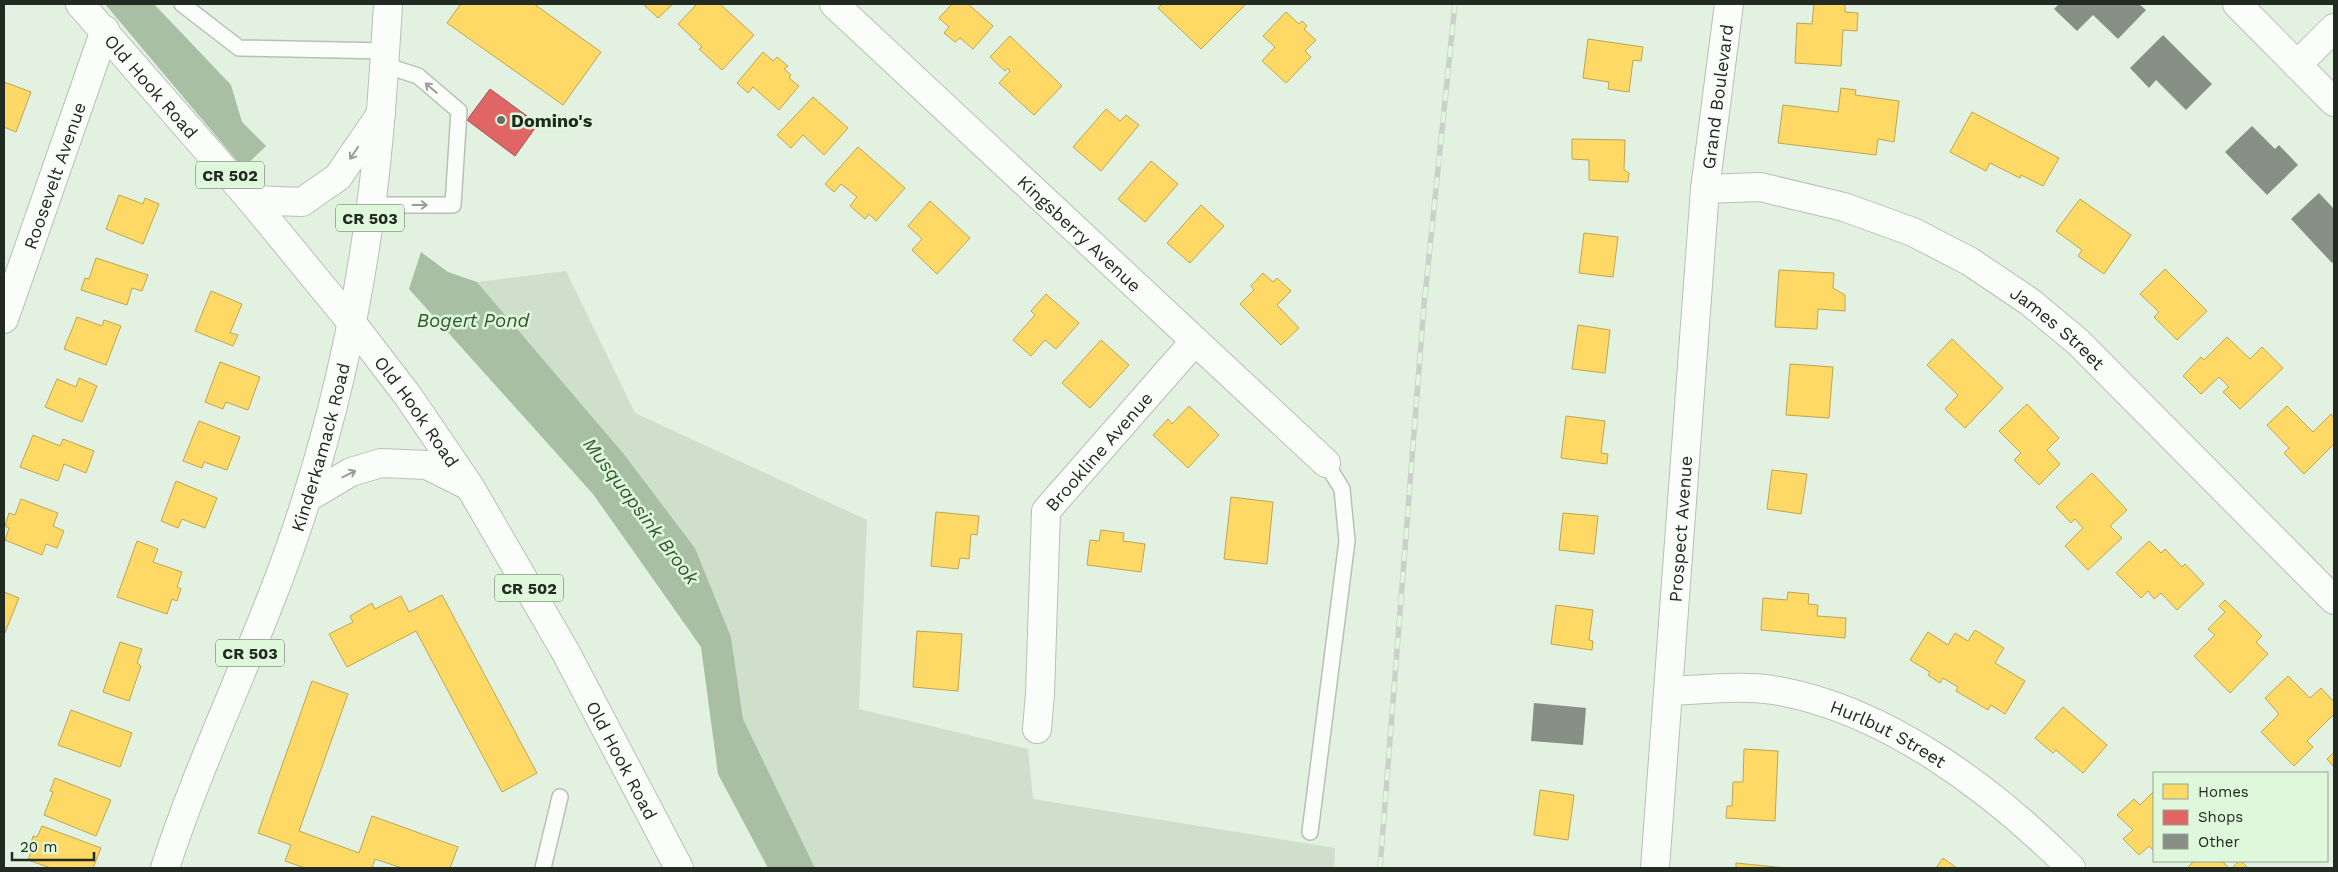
<svg xmlns="http://www.w3.org/2000/svg" width="2338" height="872" font-family="'Work Sans',sans-serif">
<rect width="100%" height="100%" fill="#e3f1e1"/>
<path fill="#cfdfcc" d="M566 271 635 413 867 520 859 709 1028 749 1033 799 1335 848 1334 868H815L743 719 731 637 695 548 623 453 477 282Z"/>
<g fill="#a8bfa4">
<path d="M105 4H154L231 85 242 122 266 146 243 168Z"/>
<path d="M421 252 448 272 477 282 623 453 695 548 731 637 743 719 815 868H768L718 774 701 647 593 494 409 289Z"/>
</g>
<g fill="#ffd966" stroke="#bda551">
<path d="M459 4H534L601 52 563 105 447 23 460 5Z"/>
<path d="M643 4H673L658 18Z"/>
<path d="M697 4H720L754 35 722 70 699 49 702 47 678 24Z"/>
<path d="M952 4H968L993 26 973 49 960 38 955 42 944 33 949 27 939 18Z"/>
<path d="M1162 4H1246L1201 49 1158 8Z"/>
<path d="M1814 4H1845V12L1858 13 1857 31 1843 30 1841 66 1795 63 1797 23 1812 24Z"/>
<path d="M1286 12 1299 24 1302 21 1307 26 1304 29 1316 40 1305 51 1311 57 1286 83 1262 61 1275 47 1263 36Z"/>
<path d="M1010 36 1062 86 1034 115 999 83 1010 71 1008 68 1005 71 990 57Z"/>
<path d="M1588 39 1643 47 1641 61 1633 60 1629 92 1608 89 1609 82 1583 78Z"/>
<path d="M763 52 773 61 777 57 788 66 784 69 791 75 789 78 799 86 779 110 753 87 748 93 737 83Z"/>
<path d="M4 82 31 92 16 132 4 127Z"/>
<path d="M1841 88 1856 90 1855 95 1899 101 1894 142 1878 139 1876 155 1778 143 1783 105 1838 112Z"/>
<path d="M813 97 848 128 824 155 803 135 791 148 777 135Z"/>
<path d="M1106 109 1120 121 1126 115 1139 125 1101 171 1073 147Z"/>
<path d="M1972 112 2059 158 2043 186 2021 175 2020 178 1990 163 1986 171 1950 152Z"/>
<path d="M1572 139 1625 140 1624 170 1629 173 1628 182 1589 180V160L1572 159Z"/>
<path d="M858 147 905 188 876 221 869 214 865 219 850 206 857 197 841 184 834 192 825 184Z"/>
<path d="M1151 161 1178 184 1145 222 1118 199Z"/>
<path d="M119 195 143 204 145 198 159 204 143 244 106 229Z"/>
<path d="M2080 199 2131 235 2104 274 2078 256 2082 250 2056 231Z"/>
<path d="M930 201 970 238 937 274 912 250 922 239 908 226Z"/>
<path d="M1201 205 1224 226 1190 263 1167 243Z"/>
<path d="M1584 233 1618 237 1613 277 1579 273Z"/>
<path d="M96 258 148 275 142 291 132 288 127 305 81 290 85 278 89 279Z"/>
<path d="M2165 269 2207 311 2177 340 2154 317 2159 312 2140 294Z"/>
<path d="M1779 270 1834 273 1833 288 1845 295V311L1818 309 1817 329 1775 327Z"/>
<path d="M1263 273 1273 282 1277 278 1291 291 1277 305 1299 328 1281 345 1240 304 1254 290 1251 286Z"/>
<path d="M211 291 242 304 230 333 238 335 233 346 195 331Z"/>
<path d="M1046 294 1079 323 1056 349 1045 340 1031 356 1013 340 1035 315 1031 311Z"/>
<path d="M77 317 102 326 104 320 121 326 106 365 64 349Z"/>
<path d="M1578 325 1610 330 1605 373 1572 369Z"/>
<path d="M2227 337 2250 359 2262 347 2283 368 2240 409 2223 392 2229 387 2219 377 2201 394 2183 376 2201 357 2204 360Z"/>
<path d="M1952 339 2003 388 1965 428 1945 409 1958 395 1927 365Z"/>
<path d="M1101 340 1129 365 1090 408 1062 383Z"/>
<path d="M220 362 260 377 248 410 226 402 223 409 205 402Z"/>
<path d="M1790 364 1833 367 1829 418 1786 415Z"/>
<path d="M79 378 97 386 82 422 45 407 57 379 76 387Z"/>
<path d="M2027 404 2059 438 2047 450 2060 464 2039 485 2014 460 2021 453 1999 431Z"/>
<path d="M1189 406 1219 435 1188 468 1153 435 1168 419 1172 424Z"/>
<path d="M2287 406 2313 432 2331 414 2334 418V444L2304 474 2284 453 2289 448 2267 425Z"/>
<path d="M1566 416 1605 421 1601 453 1608 454 1607 464 1561 458Z"/>
<path d="M199 421 240 437 227 470 204 462 202 468 183 461Z"/>
<path d="M33 435 60 446 63 439 94 451 86 473 64 464 58 481 20 467Z"/>
<path d="M1772 470 1807 474 1801 514 1767 509Z"/>
<path d="M2092 473 2127 510 2110 526 2122 538 2088 570 2065 546 2083 528 2075 519 2071 523 2056 507Z"/>
<path d="M176 481 217 498 205 528 182 519 178 528 161 521Z"/>
<path d="M1231 497 1273 502 1267 564 1224 559Z"/>
<path d="M21 499 58 513 53 526 64 531 57 548 46 544 42 555 5 540 9 528 5 526 9 513 15 515Z"/>
<path d="M936 512 979 516 977 535 971 534 969 559 960 558 958 569 931 566Z"/>
<path d="M1563 513 1598 516 1594 554 1559 550Z"/>
<path d="M1101 530 1124 533 1123 541 1145 544 1141 572 1087 565 1090 540 1099 541Z"/>
<path d="M137 541 158 549 153 562 182 572 177 587 181 589 177 601 172 599 167 614 117 597Z"/>
<path d="M2149 541 2161 553 2165 549 2182 567 2185 564 2204 584 2177 610 2161 593 2154 599 2148 591 2141 598 2116 573Z"/>
<path d="M4 592 19 598 4 635Z"/>
<path d="M1788 592 1809 594 1808 604 1818 605 1817 616 1846 618 1845 638 1761 630 1763 598 1787 600Z"/>
<path d="M442 595 537 773 502 792 416 631 347 667 329 634 353 622 350 616 372 603 375 609 401 596 409 612Z"/>
<path d="M2225 600 2262 636 2256 642 2268 654 2230 693 2194 656 2215 635 2208 629 2225 612 2219 606Z"/>
<path d="M1556 605 1593 610 1589 640 1593 641 1592 650 1551 644Z"/>
<path d="M1975 630 2004 648 1995 663 2025 681 2005 714 1991 705 1988 710 1956 691 1958 687 1943 678 1940 683 1928 675 1930 672 1910 660 1928 632 1948 645 1955 633 1968 641Z"/>
<path d="M917 631 962 634 958 691 913 687Z"/>
<path d="M120 642 142 649 137 663 141 666 129 701 103 692Z"/>
<path d="M2288 676 2310 698 2321 688 2334 702V714L2307 741 2313 747 2294 766 2261 732 2279 714 2265 698Z"/>
<path d="M312 681 348 694 299 831 359 853 372 816 458 847 450 868H402L375 859 372 868H305L285 861 291 845 258 833Z"/>
<path d="M2063 707 2107 745 2083 773 2056 750 2053 753 2035 738Z"/>
<path d="M71 710 132 733 120 767 58 745Z"/>
<path d="M1744 749 1778 751 1775 821 1726 818 1727 806H1732L1733 782H1743Z"/>
<path d="M2334 752V767L2327 759Z"/>
<path d="M55 778 111 800 96 836 44 815 53 792 50 791Z"/>
<path d="M1540 790 1574 795 1568 840 1534 835Z"/>
<path d="M2154 791V851L2149 846 2139 855 2123 839 2133 830 2117 815 2134 799 2140 805Z"/>
<path d="M42 826 101 848 93 868H51L28 860 33 847 30 846 33 836 37 837Z"/>
<path d="M1943 858 1957 868H1936Z"/>
<path d="M2194 861H2222L2229 868H2187Z"/>
<path d="M2239 861H2241L2248 868H2232Z"/>
<path d="M1736 863 1786 868H1736Z"/>
</g>
<path fill="#e06666" stroke="#a75451" d="M490 89 538 124 515 156 467 120Z"/>
<g fill="#869084">
<path d="M2059 4H2139L2146 10 2118 39 2093 15 2077 31 2054 9Z"/>
<path d="M2163 35 2212 84 2186 110 2156 80 2149 88 2130 68Z"/>
<path d="M2252 126 2275 149 2279 145 2298 165 2267 195 2225 152Z"/>
<path d="M2319 193 2334 209V261L2332 263 2291 219Z"/>
<path d="M1534 703 1586 708 1583 745 1531 741Z"/>
</g>
<g fill="none" stroke-linecap="round" stroke-linejoin="round">
<defs>
<g id="lane">
<path d="M182 4 239 48 385 51"/>
<path d="M372 205H453L459 111 418 76 384 65"/>
<path d="M1310 832 1347 541 1342 489 1326 463"/>
<path d="M543 868 560 797"/>
</g>
<g id="street">
<path id="s1" d="M834 4 1326 463"/>
<path d="M2237 4 2334 102"/>
<path d="M2297 65 2334 28"/>
<path id="s2" d="M1705 189 1760 187 1844 207 1913 232 1969 261 2030 302 2078 342 2334 600"/>
<path id="s3" d="M4 319 105 30"/>
<path id="s4" d="M1668 691C1702 690 1739 685 1773 690 1885 708 1993 790 2071 868"/>
<path id="s5" d="M1037 729 1040 694 1046 511 1195 341"/>
<path id="s6" d="M1655 868 1705 189 1729 4"/>
</g>
<g id="primary">
<path id="s7" d="M80 4 251 200 352 323 408 396 470 487 565 651 679 868"/>
<path d="M251 200 302 202 338 177 381 114"/>
<path d="M307 498 351 472 381 463 427 465 467 485"/>
<path id="s8" d="M165 868C206 742 268 624 307 497 337 402 358 305 371 206 380 139 384 71 388 4"/>
</g>
</defs>
<use href="#lane" stroke="#b6c1b4" stroke-width="18"/>
<use href="#street" stroke="#b6c1b4" stroke-width="30"/>
<use href="#primary" stroke="#b6c1b4" stroke-width="30"/>
<use href="#lane" stroke="#fbfdfa" stroke-width="15"/>
<use href="#street" stroke="#fbfdfa" stroke-width="28"/>
<use href="#primary" stroke="#fbfdfa" stroke-width="28"/>
<defs>
<path id="rail" d="M1380 868 1424 305 1455 4"/>
</defs>
<use href="#rail" stroke="#ccd0cc" stroke-width="5.5"/>
<use href="#rail" stroke="#dff7db" stroke-width="4" stroke-dasharray="11" stroke-linecap="butt"/>
</g>
<defs><path id="oneway-shaft" d="M-6 0H5M1.5-3L5.5 0L1.5 3" fill="none" stroke-width="1.6" stroke-linecap="round" stroke-linejoin="round" transform="scale(1.25)"/></defs>
<g stroke="#999e98">
<use href="#oneway-shaft" transform="translate(431 88) rotate(-140)"/>
<use href="#oneway-shaft" transform="translate(354 153) rotate(124)"/>
<use href="#oneway-shaft" transform="translate(420 205)"/>
<use href="#oneway-shaft" transform="translate(349 474) rotate(-26)"/>
</g>
<circle fill="#667064" stroke="#dff7db" stroke-width="2" cx="501" cy="120" r="5"/>
<g text-anchor="middle" dominant-baseline="central" stroke-width="5" stroke-linejoin="round" paint-order="stroke">
<g fill="#dff7db" stroke="#5b6859" stroke-width="1">
<rect x="196" y="161.5" width="68" height="27" rx="4"/>
<rect x="336" y="204.5" width="68" height="27" rx="4"/>
<rect x="495" y="574.5" width="68" height="27" rx="4"/>
<rect x="216" y="639.5" width="68" height="27" rx="4"/>
</g>
<g font-size="16" font-weight="bold" fill="#222b21">
<text x="230" y="175">CR 502</text>
<text x="370" y="218">CR 503</text>
<text x="529" y="588">CR 502</text>
<text x="250" y="653">CR 503</text>
</g>
<g font-size="18" fill="#222b21" stroke="#dff7db">
<text stroke="none"><textPath href="#s7" startOffset="109">Old Hook Road</textPath></text>
<text stroke="none"><textPath href="#s6" startOffset="774">Grand Boulevard</textPath></text>
<text stroke="none"><textPath href="#s3" startOffset="152">Roosevelt Avenue</textPath></text>
<text stroke="none"><textPath href="#s1" startOffset="336">Kingsberry Avenue</textPath></text>
<text stroke="none"><textPath href="#s2" startOffset="389">James Street</textPath></text>
<text stroke="none"><textPath href="#s7" startOffset="529">Old Hook Road</textPath></text>
<text stroke="none"><textPath href="#s8" startOffset="449">Kinderkamack Road</textPath></text>
<text stroke="none"><textPath href="#s5" startOffset="298">Brookline Avenue</textPath></text>
<text stroke="none"><textPath href="#s6" startOffset="340">Prospect Avenue</textPath></text>
<text stroke="none"><textPath href="#s4" startOffset="229">Hurlbut Street</textPath></text>
<text stroke="none"><textPath href="#s7" startOffset="934">Old Hook Road</textPath></text>
</g>
<g font-size="18" font-weight="bold" fill="#222b21" stroke="#dff7db" text-anchor="start">
<text x="511" y="120">Domino's</text>
</g>
<g font-size="19" font-style="italic" fill="#31572c" stroke="#dff7db">
<text x="473" y="320">Bogert Pond</text>
<text transform="translate(641 511) rotate(53)">Musquapsink Brook</text>
</g>
</g>
<rect width="2338" height="872" fill="none" stroke="#222b21" stroke-width="10"/>
<rect x="2153" y="772" width="175" height="90" fill="#dff7db" stroke="#93a591"/>
<rect x="2163" y="784" width="25" height="15" fill="#ffd966" stroke="#93a591"/>
<text x="2198" y="797" font-size="15" fill="#222b21">Homes</text>
<rect x="2163" y="810" width="25" height="15" fill="#e06666" stroke="#93a591"/>
<text x="2198" y="822" font-size="15" fill="#222b21">Shops</text>
<rect x="2163" y="834" width="25" height="15" fill="#869084" stroke="#93a591"/>
<text x="2198" y="847" font-size="15" fill="#222b21">Other</text>
<path d="M12 852v8h82v-8" fill="none" stroke="#222b21" stroke-width="2.5"/>
<text x="20" y="852" font-size="15" fill="#222b21" stroke="#dff7db" stroke-width="4" paint-order="stroke">20 m</text>
</svg>
